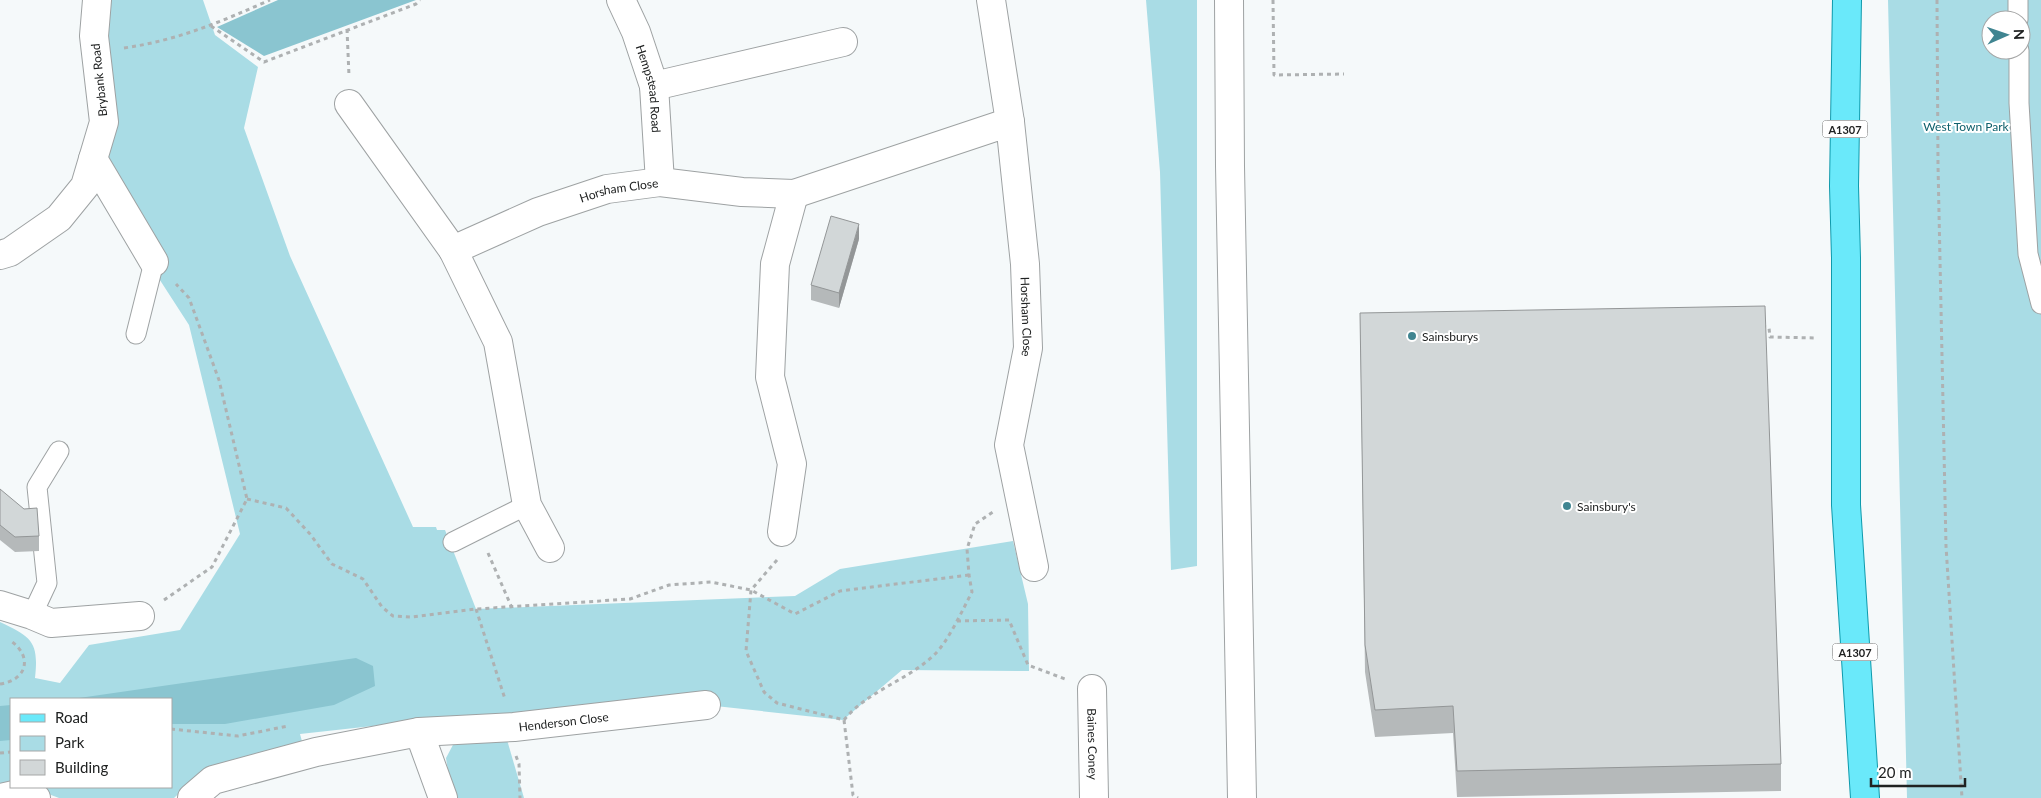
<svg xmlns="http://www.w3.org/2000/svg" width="2041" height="798" font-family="Lato,sans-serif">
<rect width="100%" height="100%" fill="#f5f9fa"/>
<g fill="#a9dce5" fill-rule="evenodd">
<path d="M95 0H203L215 35 258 67 244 128 290 256 413 527H436L437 530H445L476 609 795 596 840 569 1013 541 1028 604 1029 671 902 670 843 720 706 705 418 721 300 734 303 745 234 759 199 775 174 798H59L30 787H171V699H11V782L0 785V622C32 637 39 642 35 678L60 683 89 645 180 630 240 534 189 325 156 274 89 148Z"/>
<path d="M1146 0H1197V566L1171 570 1160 172Z"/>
<path d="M1888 0H2041V798H1907ZM1991 20H2021V50H1991Z"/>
<path d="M505 733 524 798H452L446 758 454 743Z"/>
</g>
<g fill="#8ac5d0">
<path d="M278 0H416L264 56 217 27Z"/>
<path d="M356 658 373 666 375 686 334 705 225 724H171V699H72Z"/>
<path d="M11 705V740L0 741V706Z"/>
</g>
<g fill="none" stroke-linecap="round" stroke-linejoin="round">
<defs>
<g id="lane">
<path d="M2018 0V20"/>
<path d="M2019 50V103L2028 254 2041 304"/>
<path d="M136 334 154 262"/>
<path d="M453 542 527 505"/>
<path d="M32 615 47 583 37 487 59 451"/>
</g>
<g id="street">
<path id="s1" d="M621 0 636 32 654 86 660 182"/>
<path d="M991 0 1010 122"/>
<path d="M1229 0 1230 166 1242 798"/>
<path d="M654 86 843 42"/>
<path d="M349 104 453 250"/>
<path d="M93 159 154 262"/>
<path d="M0 255 10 252 59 218 85 186 104 122 94 36 97 0"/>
<path d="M782 532 792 464 770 377 775 264 794 194"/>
<path id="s2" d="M550 548 527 505 498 342 453 250 538 212 607 189 660 182 742 192 794 194 1010 122 1025 264 1028 348 1009 445 1034 567"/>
<path d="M0 605 32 615 51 623 140 616"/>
<path id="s3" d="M1092 689 1094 798"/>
<path id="s4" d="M419 732 514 727 706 705"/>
<path d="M0 798 23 793 36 798"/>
<path d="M192 798 213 780 316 752 419 732 443 798"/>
</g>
<path id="primary" d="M1847 0 1844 186 1846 258V505L1865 798"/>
</defs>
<use href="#lane" stroke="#9ea2a3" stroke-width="21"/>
<use href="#street" stroke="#9ea2a3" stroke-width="30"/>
<use href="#primary" stroke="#0f9aac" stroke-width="30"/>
<g stroke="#aeb1b2" stroke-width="3" stroke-dasharray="4 4" stroke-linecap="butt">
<path d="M1273 0 1274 75 1344 74"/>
<path d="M1937 0 1938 165 1946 546 1962 798"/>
<path d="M211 26 264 62 416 4 420 0"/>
<path d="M347 29 349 76"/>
<path d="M124 48C179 40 220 22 270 0"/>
<path d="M1762 326 1769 328 1770 337 1816 338"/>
<path d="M247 499 286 508 310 534 332 564 363 579 382 607 393 616 411 617 476 609 630 599 669 585 711 582 751 590 795 614 840 591 969 575"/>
<path d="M488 553 512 608"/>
<path d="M777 560 751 590 746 651 764 692 777 703 844 720 853 795 858 798"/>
<path d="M164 600 212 567 247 499 219 380 189 298 176 284"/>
<path d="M476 609 505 699"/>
<path d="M957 621 1009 620 1028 665 1065 679"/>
<path d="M0 684C27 680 33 657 11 641"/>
<path d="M844 720C867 691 907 681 934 655 948 642 963 609 972 592L969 575 967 549 975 524 993 512"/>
<path d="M171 729 238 736 288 726"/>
<path d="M0 753 11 752"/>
<path d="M516 756 519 764 520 798"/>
</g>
<use href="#lane" stroke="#fff" stroke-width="19"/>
<use href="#street" stroke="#fff" stroke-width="28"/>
<use href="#primary" stroke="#6ae9fa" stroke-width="28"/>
</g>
<g fill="#b5b9ba">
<path d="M859 239 839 308 811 300V285Z"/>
<path d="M1360 313 1781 764V791L1457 797 1453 733 1375 737 1365 672Z"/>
<path d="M0 489 39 536V551L15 552 0 540Z"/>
</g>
<path fill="#939697" d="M859 224V239L839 308V293Z"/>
<g fill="#d2d7d8" stroke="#939697">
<path d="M831 216 859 224 839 293 811 285Z"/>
<path d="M1765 306 1781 764 1457 771 1453 706 1375 710 1365 645 1360 313Z"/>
<path d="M0 489 24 509 37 508 39 536 15 537 0 525Z"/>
</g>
<g fill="#408591" stroke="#fff" stroke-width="2">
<circle cx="1412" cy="336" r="5"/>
<circle cx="1567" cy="506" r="5"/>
</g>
<g text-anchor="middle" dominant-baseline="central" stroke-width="4" stroke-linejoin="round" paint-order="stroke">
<g fill="#fff" stroke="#636464" stroke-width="1">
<rect x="1822.5" y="120.5" width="45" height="17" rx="4"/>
<rect x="1832.5" y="643.5" width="45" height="17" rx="4"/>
</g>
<g font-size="11" font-weight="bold" fill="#202222">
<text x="1845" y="129">A1307</text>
<text x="1855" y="652">A1307</text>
</g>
<g font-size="12" fill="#202222" stroke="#fff">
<text transform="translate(99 80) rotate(-96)">Brybank Road</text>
<text stroke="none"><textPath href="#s1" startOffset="94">Hempstead Road</textPath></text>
<text stroke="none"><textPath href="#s2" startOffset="494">Horsham Close</textPath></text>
<text stroke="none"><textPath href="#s2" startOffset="1094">Horsham Close</textPath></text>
<text stroke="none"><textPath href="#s4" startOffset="145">Henderson Close</textPath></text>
<text stroke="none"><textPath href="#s3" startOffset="55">Baines Coney</textPath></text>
</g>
<g font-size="12" fill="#0e606c" stroke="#fff">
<text x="1966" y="126">West Town Park</text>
</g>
<g font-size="12" fill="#202222" stroke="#fff" text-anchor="start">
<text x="1422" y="336">Sainsburys</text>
<text x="1577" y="506">Sainsbury's</text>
</g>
</g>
<rect x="10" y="698" width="162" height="90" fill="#ffffff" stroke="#a6a7a7"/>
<rect x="20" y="714" width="25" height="8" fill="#6ae9fa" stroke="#a6a7a7"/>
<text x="55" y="723" font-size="15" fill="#202222">Road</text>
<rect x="20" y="736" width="25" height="15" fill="#a9dce5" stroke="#a6a7a7"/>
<text x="55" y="748" font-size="15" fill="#202222">Park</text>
<rect x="20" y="760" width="25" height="15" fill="#d2d7d8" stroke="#a6a7a7"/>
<text x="55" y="773" font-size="15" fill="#202222">Building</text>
<g transform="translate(2006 35) rotate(88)"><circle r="24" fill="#ffffff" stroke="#a6a7a7"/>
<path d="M0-4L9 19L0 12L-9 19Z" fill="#408591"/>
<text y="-8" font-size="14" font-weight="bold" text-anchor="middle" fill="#202222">N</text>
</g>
<path d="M1871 778v8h94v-8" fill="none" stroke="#202222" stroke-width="2.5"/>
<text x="1878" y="778" font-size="15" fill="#202222" stroke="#ffffff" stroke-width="4" paint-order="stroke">20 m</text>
</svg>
